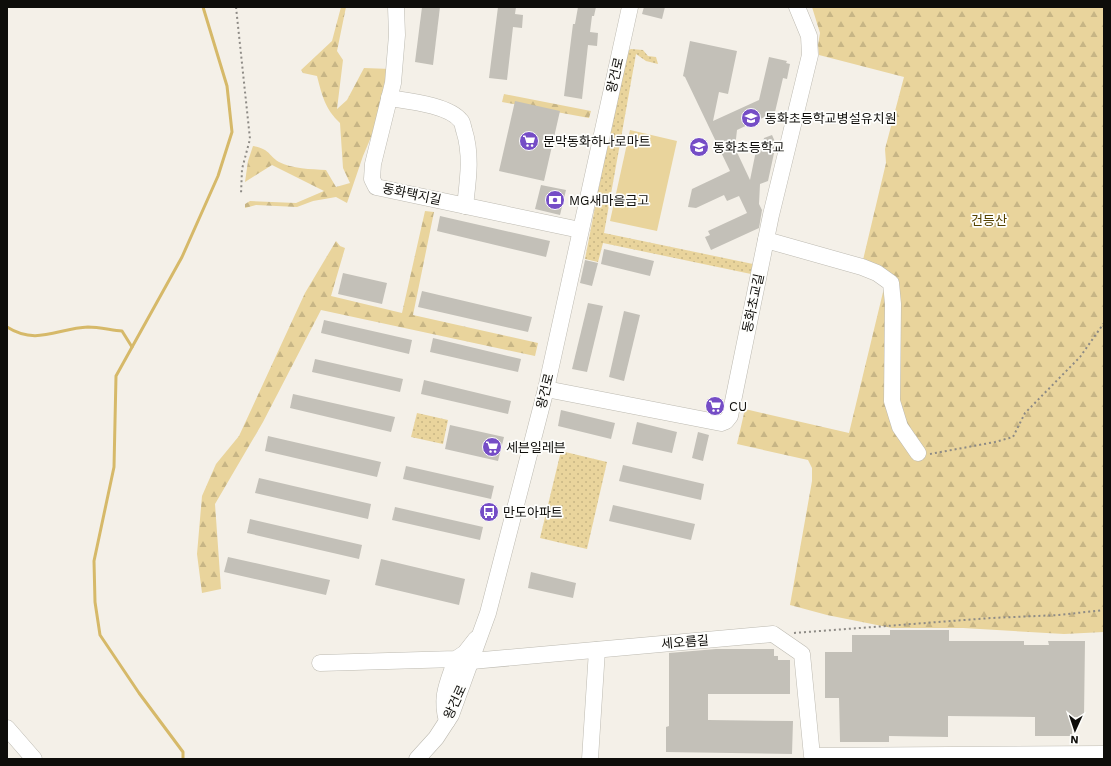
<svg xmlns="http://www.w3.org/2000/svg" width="1111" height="766" font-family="'Work Sans','Noto Sans KR',sans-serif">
<defs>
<pattern id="green-dots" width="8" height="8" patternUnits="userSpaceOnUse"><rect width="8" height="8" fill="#e9d49c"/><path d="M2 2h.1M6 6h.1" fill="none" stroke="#c7b585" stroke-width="1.8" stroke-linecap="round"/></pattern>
<pattern id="forest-firs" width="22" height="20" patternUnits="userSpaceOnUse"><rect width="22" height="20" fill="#e9d49c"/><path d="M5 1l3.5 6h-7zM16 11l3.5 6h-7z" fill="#c7b585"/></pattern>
</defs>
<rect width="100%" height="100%" fill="#f4f0e8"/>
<g fill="url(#green-dots)">
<path d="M631 49 643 50 648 56 656 57 658 64 646 61 636 54 604 233 753 264 751 274 603 243 598 262 585 259 625 52Z"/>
<path d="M417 413 448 420 443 444 411 437Z"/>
<path d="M561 451 607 462 587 549 540 538Z"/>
</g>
<g fill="url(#forest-firs)">
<path d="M341 7H346L337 51 343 60 337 109 347 100 364 68 391 69 377 123 363 156 347 203 336 197 313 201 297 207 256 205 245 208V204L250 201 296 203 324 191 272 165 245 182 248 161 253 146C270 149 267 154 279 162 292 169 311 169 326 170L336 187 350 183 343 168 340 123C325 109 322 95 317 76L303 73 301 70 332 41Z"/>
<path d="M812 7H1104V632L1064 634 963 628H892L827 615 790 605 812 481V468L808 460 737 444 745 409 849 433 884 288 881 278 888 286 889 299 887 370 888 411 898 429 918 456 924 455C914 439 900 422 896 403 891 377 904 291 889 276 882 269 871 264 863 260L886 163 885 149 904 77 819 55 818 45 820 33Z"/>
<path d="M504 94 591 111 589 118 502 102Z"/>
<path d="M425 211 434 212 413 315 538 343 535 356 321 310 263 422 215 504 221 589 202 593 197 554 202 496 216 464 239 436 305 293 336 241 340 246 345 248 331 296 402 313Z"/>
</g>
<path fill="#e9d49c" d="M630 130 677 141 657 231 610 221Z"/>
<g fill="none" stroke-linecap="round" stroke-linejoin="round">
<g stroke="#d6b969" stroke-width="3">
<path d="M7 327C37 346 58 328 88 327 99 327 111 330 122 331L132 347"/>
<path d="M183 759V752L139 693 100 635 95 602 94 561 114 467 116 376 182 257 218 176 232 132 227 86 203 7"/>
</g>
</g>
<g fill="#c3c0b8">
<path d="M422 7H440L433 65 415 62Z"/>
<path d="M498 7H516L515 14 523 15 522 28 513 27 507 80 489 78Z"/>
<path d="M578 7H596L594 16H592L590 32 598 33 597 46 588 45 582 99 564 96 573 24H575Z"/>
<path d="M644 7H665L662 19 642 14Z"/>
<path d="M690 41 737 51 728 94 719 92 713 121 759 100 769 57 787 61 786 63 790 64 787 79 783 78 775 112 737 130 735 148 750 180 758 141 763 142 764 138 772 135 776 144 768 181 760 184 759 204 762 210 759 228 711 250 705 237 710 235 708 231 747 213 739 196 727 201 724 195 696 208 688 207 692 189 730 171 685 77 683 76Z"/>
<path d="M515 101 560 111 544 181 499 171Z"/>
<path d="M541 185 566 190 560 215 535 209Z"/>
<path d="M440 216 550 241 546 257 437 231Z"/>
<path d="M604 249 654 261 650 276 601 264Z"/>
<path d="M585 260 598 263 592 286 580 283Z"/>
<path d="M343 273 387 283 382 304 338 294Z"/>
<path d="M422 291 532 317 528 332 418 307Z"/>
<path d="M588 303 603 306 587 372 572 369Z"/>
<path d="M624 311 640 315 624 381 609 377Z"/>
<path d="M324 320 412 340 409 354 321 333Z"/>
<path d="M433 338 521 359 518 372 430 352Z"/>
<path d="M315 359 403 379 400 392 312 372Z"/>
<path d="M424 380 511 401 508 414 421 394Z"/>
<path d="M293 394 395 417 391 432 290 408Z"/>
<path d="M561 410 615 423 611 439 558 426Z"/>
<path d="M637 422 677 432 672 453 632 444Z"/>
<path d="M450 425 504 437 498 461 445 449Z"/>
<path d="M698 432 709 435 703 461 692 458Z"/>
<path d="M268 436 381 462 377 477 265 451Z"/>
<path d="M623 465 704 484 701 500 619 481Z"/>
<path d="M406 466 494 486 491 499 403 479Z"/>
<path d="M259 478 371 504 368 519 255 493Z"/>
<path d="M613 505 695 524 691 540 609 521Z"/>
<path d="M395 507 483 527 480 540 392 520Z"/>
<path d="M250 519 362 545 359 559 247 533Z"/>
<path d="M228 557 330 580 326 595 224 572Z"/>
<path d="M381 559 465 579 459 605 375 585Z"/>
<path d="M531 572 576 583 573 598 528 588Z"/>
<path d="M890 630H949V641H1024V645H1049L1048 641H1085L1084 717H1072V736H1035V717L948 716V737L889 736V742H840L839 698H825V652H852V635H890Z"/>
<path d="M716 649H774V656H778V660H790V694H708V720L793 721 792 754 666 752V727L669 726V653Z"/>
</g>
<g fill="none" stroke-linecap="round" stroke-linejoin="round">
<defs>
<g id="minor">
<path d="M396 7 397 35 393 83 373 164 372 179 376 187 580 230"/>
<path d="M389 98C408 101 449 105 461 121 463 123 463 128 464 130 472 155 468 180 465 206"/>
<path d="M766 240 862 267 877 273 891 283 893 304 892 401 900 427 918 453"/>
<path d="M546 389 721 423 726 421 730 416 771 215 810 55 809 36 797 7"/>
<path d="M472 661 773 634 802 654 812 756 1104 754"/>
<path d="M320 663 456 659 465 653 476 639"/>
<path d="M447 721C440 696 448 683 456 659"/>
<path d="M7 728 34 759"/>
<path d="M417 759 436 738 451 715 488 613 546 389 630 7"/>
<path d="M590 759 597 650"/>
</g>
</defs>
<use href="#minor" stroke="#bdbab1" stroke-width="17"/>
<g stroke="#8d8a85" stroke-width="2" stroke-dasharray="2 3" stroke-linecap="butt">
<path d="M236 7 250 139 242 169 241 194"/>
<path d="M930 454 995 442 1013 437 1025 413 1080 357 1104 323"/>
<path d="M794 633 991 618 1059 615 1104 610"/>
</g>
<use href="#minor" stroke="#fff" stroke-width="16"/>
</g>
<defs>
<symbol id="school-disc" viewBox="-11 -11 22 22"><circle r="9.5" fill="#754dc6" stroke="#fefefc"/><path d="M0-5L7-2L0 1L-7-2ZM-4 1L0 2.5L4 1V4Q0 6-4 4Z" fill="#fff"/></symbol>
<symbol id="supermarket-disc" viewBox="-11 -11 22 22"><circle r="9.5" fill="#754dc6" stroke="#fefefc"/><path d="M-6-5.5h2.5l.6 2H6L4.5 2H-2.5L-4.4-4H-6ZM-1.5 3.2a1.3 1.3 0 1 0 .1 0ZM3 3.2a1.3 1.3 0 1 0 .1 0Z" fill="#fff"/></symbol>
<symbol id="bank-disc" viewBox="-11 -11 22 22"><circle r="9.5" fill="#754dc6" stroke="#fefefc"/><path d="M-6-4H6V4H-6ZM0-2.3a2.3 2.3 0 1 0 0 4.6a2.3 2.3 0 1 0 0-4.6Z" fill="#fff"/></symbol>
<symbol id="bus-disc" viewBox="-11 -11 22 22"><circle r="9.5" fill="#754dc6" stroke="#fefefc"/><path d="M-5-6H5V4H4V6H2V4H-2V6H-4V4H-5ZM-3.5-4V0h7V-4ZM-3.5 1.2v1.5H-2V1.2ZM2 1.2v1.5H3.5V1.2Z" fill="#fff"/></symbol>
</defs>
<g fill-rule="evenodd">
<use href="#school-disc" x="740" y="107" width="22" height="22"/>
<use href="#supermarket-disc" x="518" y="130" width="22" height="22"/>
<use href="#school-disc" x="688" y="136" width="22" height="22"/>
<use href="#bank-disc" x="544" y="189" width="22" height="22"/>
<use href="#supermarket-disc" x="704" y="395" width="22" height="22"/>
<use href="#supermarket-disc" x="481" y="436" width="22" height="22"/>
<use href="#bus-disc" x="478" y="501" width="22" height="22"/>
</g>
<g text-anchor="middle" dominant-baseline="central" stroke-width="3.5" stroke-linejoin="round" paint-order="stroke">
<g font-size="13" fill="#0e0d0a" stroke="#fefefc">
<text transform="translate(615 75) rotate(-77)">왕건로</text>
<text transform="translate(412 194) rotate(12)">동화택지길</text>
<text transform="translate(753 303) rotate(-78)">동화초교길</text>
<text transform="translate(545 391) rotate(-76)">왕건로</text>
<text transform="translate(685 642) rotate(-5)">세오름길</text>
<text transform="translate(455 702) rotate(-65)">왕건로</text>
</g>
<g font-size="13" fill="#0e0d0a" stroke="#fefefc" text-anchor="start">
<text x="765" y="118">동화초등학교병설유치원</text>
<text x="543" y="141">문막동화하나로마트</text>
<text x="713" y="147">동화초등학교</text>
<text x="569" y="200">MG새마을금고</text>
<text x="729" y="406">CU</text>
<text x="506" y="447">세븐일레븐</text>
<text x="503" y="512">만도아파트</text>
</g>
<g font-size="13" fill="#564200" stroke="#fefefc">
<text x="989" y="220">건등산</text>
</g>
</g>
<rect width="1111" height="766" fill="none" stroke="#0e0d0a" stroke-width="16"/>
<g transform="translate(1075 730) rotate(183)" stroke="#fefefc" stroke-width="3" paint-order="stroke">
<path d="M0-3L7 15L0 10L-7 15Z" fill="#0e0d0a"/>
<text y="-6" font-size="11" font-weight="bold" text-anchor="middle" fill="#0e0d0a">N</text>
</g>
</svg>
